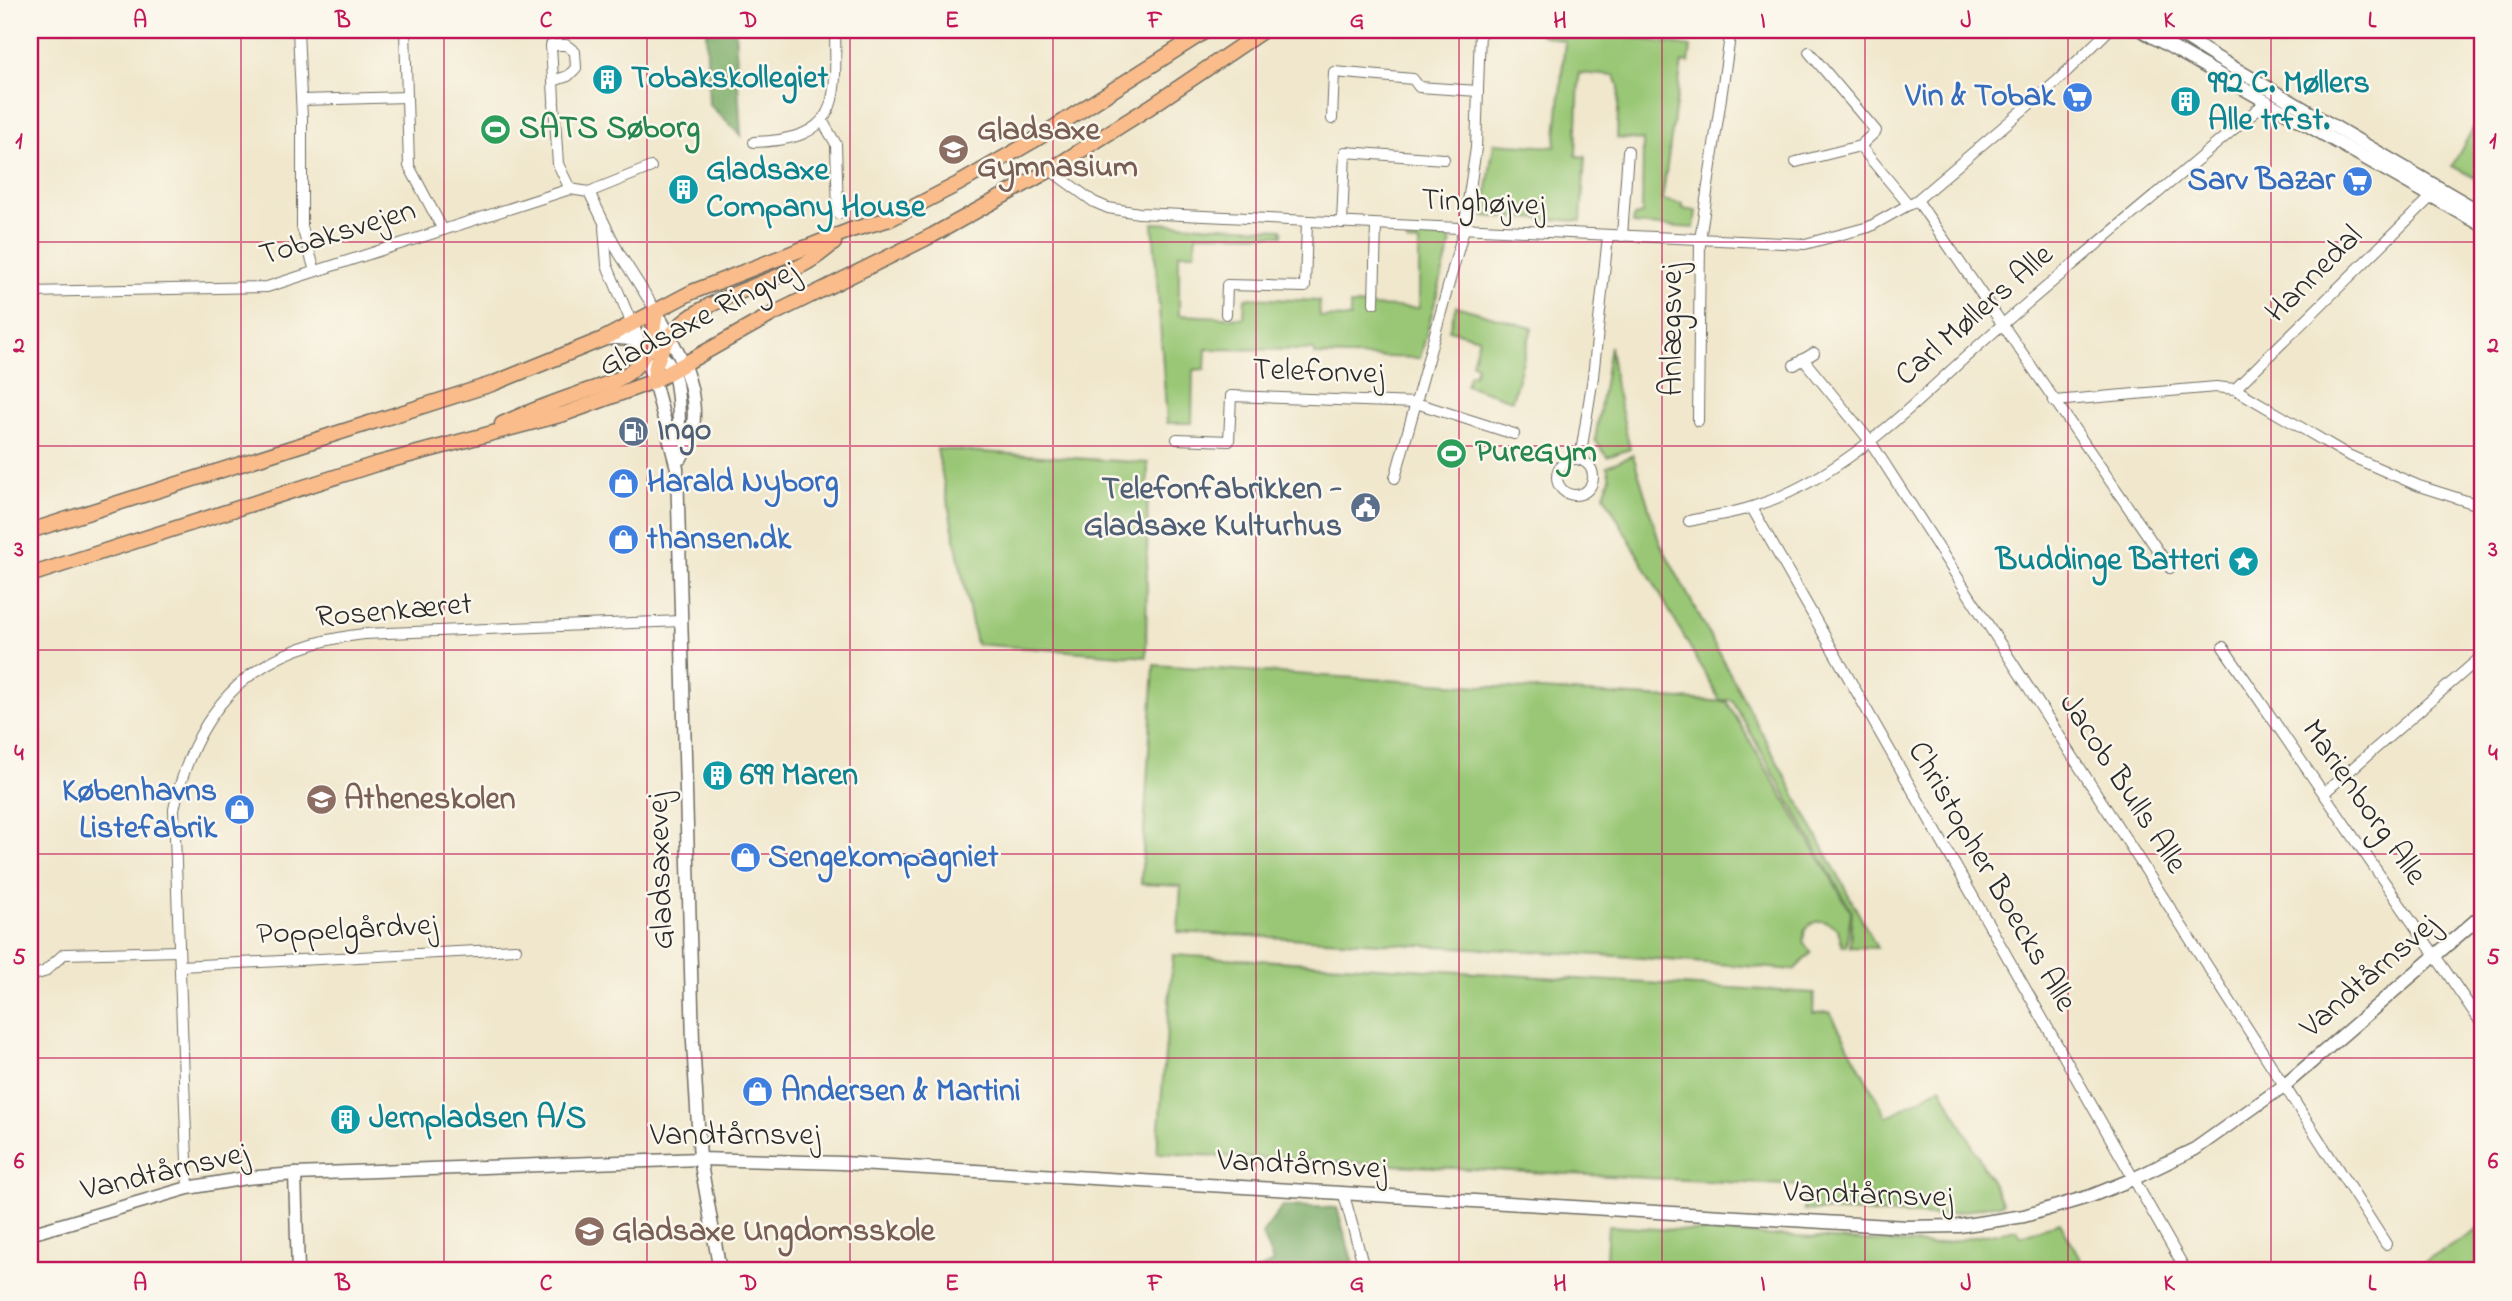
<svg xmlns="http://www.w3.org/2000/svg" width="2512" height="1301" font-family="'Indie Flower',sans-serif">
<rect width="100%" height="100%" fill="#fbf7ec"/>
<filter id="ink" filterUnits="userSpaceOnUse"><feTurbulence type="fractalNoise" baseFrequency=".0143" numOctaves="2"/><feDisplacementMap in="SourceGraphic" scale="14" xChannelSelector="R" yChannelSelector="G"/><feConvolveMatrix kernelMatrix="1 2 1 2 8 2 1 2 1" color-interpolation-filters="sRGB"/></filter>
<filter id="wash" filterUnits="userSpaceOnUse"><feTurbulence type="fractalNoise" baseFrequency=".00686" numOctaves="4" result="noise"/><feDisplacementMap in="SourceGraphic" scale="28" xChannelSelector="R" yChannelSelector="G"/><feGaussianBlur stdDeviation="1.57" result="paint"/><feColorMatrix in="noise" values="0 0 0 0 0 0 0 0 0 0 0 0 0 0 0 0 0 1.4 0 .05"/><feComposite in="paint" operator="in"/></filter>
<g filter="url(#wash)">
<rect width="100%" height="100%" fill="#f0e7cc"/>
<g fill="#9ac776" stroke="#627950" stroke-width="2">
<path d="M1542 30H1581L1691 47 1689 63 1682 62 1662 200 1683 204V209L1696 211 1694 228 1633 224 1634 216 1642 214 1643 140 1617 138 1619 86 1615 76 1579 73 1576 156 1585 157 1581 221 1483 216 1494 143 1555 147 1565 41 1541 35Z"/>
<path d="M2474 127 2482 132V166L2475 178 2452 166Z"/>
<path d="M1153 223 1282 229 1283 235 1196 234 1195 253H1179V315L1244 318 1245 298 1319 301 1320 317 1350 318V305L1419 308V243L1407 242 1406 235 1447 237 1451 242 1420 358 1315 355 1314 350 1206 349 1205 369 1193 370 1192 423H1167Z"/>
<path d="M1456 306 1532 328 1512 400 1466 385 1470 374 1474 375 1477 365 1472 363 1479 338 1449 330Z"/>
<path d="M1610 346 1616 387 1630 449 1607 457 1595 440Z"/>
<path d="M937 449 1148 463 1146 657 976 644Z"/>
<path d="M1633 455 1659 541 1877 948 1850 947 1852 912 1732 700H1720L1718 697 1604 495 1610 478 1607 466Z"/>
<path d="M1154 665 1727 702 1851 912 1846 946H1842L1838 929C1826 919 1816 918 1805 929L1803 941 1811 953 1794 970 1617 956 1178 932 1181 886 1141 884Z"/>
<path d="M1173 955 1814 993 1813 1013 1830 1012 1887 1117 1941 1087 2003 1203 1939 1216 1804 1210V1186L1157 1153Z"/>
<path d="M2060 1222 2087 1271H1605L1608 1226 1932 1245 2017 1229 2021 1236Z"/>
<path d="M2482 1227V1271H2410Z"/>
</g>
<g fill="#7bac67" stroke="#536c49" stroke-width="2">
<path d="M706 30H735L741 136 709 104Z"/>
<path d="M1283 1206 1337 1208 1355 1271H1256L1273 1263 1262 1234Z"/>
</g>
</g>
<g filter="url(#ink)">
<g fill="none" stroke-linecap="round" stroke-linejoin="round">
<defs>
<g id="minor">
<path d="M298 30 302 119V227L315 271"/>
<path d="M405 30 409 166 443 230"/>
<path d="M1809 52 1876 131 1860 146"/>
<path d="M553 81 551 45H566L575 52 576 68 568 76 553 81 554 100"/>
<path d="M302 100 407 97"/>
<path d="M554 104 558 164 570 189"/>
<path d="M1332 119 1334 72 1413 79 1419 87 1478 91"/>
<path d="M823 122 836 144 838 214"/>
<path d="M754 142C841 139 836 102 835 30"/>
<path d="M1796 162 1860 146 1909 205"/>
<path d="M1050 170 1094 202 1108 208 1139 213 1805 244 1869 227 1917 200 2057 81 2109 30"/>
<path d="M589 192 651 167"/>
<path d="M1917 200 2170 568"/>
<path d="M1342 223 1345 152 1444 159"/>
<path d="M604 227 607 265 632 324"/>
<path d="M1622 236 1628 151"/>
<path d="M30 292 267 287 570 189 589 192 619 253 656 311"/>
<path d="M1374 303 1376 225"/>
<path d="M1226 314 1227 285 1305 287 1307 221"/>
<path d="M1803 359 1870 441 2386 1244"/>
<path d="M1794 365 1814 353"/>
<path d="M2235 389 2431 197"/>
<path d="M2054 401 2216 387 2235 389 2348 455 2419 486 2482 506"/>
<path d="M1698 421 1700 240 1731 30"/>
<path d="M1177 439 1229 441 1231 396 1416 403 1514 434"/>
<circle cx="1575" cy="477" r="18"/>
<path d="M1580 459 1593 377 1608 236"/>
<path d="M1395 478 1464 229 1476 148 1480 30"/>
<path d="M1752 508 2186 1271"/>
<path d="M1689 521C1710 516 1732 514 1752 507 1852 476 1925 390 2003 324 2090 249 2179 176 2267 101"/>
<path d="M2223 647 2482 1024"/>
<path d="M2324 793 2482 656"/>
<path d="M180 966 516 949"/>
<path d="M30 976 44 972 64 954 179 951"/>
<path d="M188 1188 174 809C197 704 255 646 364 634L681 621"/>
<path d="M1344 1195 1365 1271"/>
</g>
<g id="tertiary">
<path d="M2141 30 2482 225"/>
<path d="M2173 30 2217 58 2482 213"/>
<path d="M656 311C676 348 699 384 693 428 692 438 685 449 681 458"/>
<path d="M632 324 654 381 677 468 693 1042 700 1159 720 1271"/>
<path d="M605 339C636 334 670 350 676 383 680 406 679 431 678 454"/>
<path d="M295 1174 298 1271"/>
<path d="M30 1234 188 1188 246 1178 295 1174 700 1159 842 1163 1906 1227 1959 1226 2024 1216 2091 1196 2133 1179 2195 1149 2285 1085 2482 915"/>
</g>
<g id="primary">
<path d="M654 381C657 303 754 294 808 262 817 257 826 249 834 243"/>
<path d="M502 424C527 412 552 403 578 394 596 387 617 383 632 370 648 355 654 332 656 311"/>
<path d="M30 531 492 384 603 339 692 292 851 230 890 219 958 184 1033 141 1207 30"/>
<path d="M30 575 376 464 564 414 654 381 769 316 933 235 1050 170 1150 107 1264 30"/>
</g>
</defs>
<use href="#minor" stroke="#706d63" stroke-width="12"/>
<use href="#tertiary" stroke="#706d63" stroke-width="15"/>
<use href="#primary" stroke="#706d63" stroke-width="17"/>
<use href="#minor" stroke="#fff" stroke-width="10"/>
<use href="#tertiary" stroke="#fff" stroke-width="12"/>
<use href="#primary" stroke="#f9bc8a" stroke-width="14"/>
</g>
</g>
<path fill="none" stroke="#c2185b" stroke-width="2" stroke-opacity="0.55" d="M241 30V1271M444 30V1271M647 30V1271M850 30V1271M1053 30V1271M1256 30V1271M1459 30V1271M1662 30V1271M1865 30V1271M2068 30V1271M2271 30V1271M30 242H2482M30 446H2482M30 650H2482M30 854H2482M30 1058H2482"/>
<defs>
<symbol id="building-disc" viewBox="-11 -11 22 22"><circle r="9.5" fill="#0f9aa8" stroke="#fbf7ec"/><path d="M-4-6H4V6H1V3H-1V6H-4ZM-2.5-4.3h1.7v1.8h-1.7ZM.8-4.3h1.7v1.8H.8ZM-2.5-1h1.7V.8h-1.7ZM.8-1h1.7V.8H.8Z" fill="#fff"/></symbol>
<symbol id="supermarket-disc" viewBox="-11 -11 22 22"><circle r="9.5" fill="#3f7fe0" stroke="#fbf7ec"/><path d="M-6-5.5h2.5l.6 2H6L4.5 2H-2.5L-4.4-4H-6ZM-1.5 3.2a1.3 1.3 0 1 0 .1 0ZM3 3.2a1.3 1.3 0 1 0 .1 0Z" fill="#fff"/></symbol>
<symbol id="stadium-disc" viewBox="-11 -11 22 22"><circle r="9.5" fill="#2e9e5b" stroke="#fbf7ec"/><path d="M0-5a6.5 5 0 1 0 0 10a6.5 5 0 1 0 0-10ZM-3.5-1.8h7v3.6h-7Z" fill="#fff"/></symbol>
<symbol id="school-disc" viewBox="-11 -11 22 22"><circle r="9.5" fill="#8d6e63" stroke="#fbf7ec"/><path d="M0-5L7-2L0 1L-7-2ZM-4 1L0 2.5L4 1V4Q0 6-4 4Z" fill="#fff"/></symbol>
<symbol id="fuel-disc" viewBox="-11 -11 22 22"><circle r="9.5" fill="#5c6f8a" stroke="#fbf7ec"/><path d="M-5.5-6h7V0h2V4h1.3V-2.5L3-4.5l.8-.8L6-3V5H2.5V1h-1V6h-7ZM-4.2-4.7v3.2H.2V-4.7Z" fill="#fff"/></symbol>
<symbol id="shop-disc" viewBox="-11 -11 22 22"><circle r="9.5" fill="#3f7fe0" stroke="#fbf7ec"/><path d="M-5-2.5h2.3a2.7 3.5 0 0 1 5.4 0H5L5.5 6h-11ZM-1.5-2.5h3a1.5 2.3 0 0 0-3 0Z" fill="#fff"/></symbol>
<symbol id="civic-disc" viewBox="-11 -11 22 22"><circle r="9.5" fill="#5c6f8a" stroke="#fbf7ec"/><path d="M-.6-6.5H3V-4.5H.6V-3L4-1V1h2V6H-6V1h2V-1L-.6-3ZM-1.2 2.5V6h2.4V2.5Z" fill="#fff"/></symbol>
<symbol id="sight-disc" viewBox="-11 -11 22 22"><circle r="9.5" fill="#0f9aa8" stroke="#fbf7ec"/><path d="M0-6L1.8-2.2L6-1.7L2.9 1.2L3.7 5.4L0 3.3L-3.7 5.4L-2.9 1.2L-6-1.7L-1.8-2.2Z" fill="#fff"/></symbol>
</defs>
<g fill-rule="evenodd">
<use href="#building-disc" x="590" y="62" width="35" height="35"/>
<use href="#supermarket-disc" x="2060" y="80" width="35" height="35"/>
<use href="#building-disc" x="2168" y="84" width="35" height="35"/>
<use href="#stadium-disc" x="478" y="112" width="35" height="35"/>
<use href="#school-disc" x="936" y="132" width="35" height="35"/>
<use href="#supermarket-disc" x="2340" y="164" width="35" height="35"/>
<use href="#building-disc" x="666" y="172" width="35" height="35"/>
<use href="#fuel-disc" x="616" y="414" width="35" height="35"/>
<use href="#stadium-disc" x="1434" y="436" width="35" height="35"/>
<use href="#shop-disc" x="606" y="466" width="35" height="35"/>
<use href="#civic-disc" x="1348" y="490" width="35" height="35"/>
<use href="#shop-disc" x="606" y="522" width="35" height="35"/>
<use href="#sight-disc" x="2226" y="544" width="35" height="35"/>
<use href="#building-disc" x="700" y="758" width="35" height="35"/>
<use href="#school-disc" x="304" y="782" width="35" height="35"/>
<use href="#shop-disc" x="222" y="792" width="35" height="35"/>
<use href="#shop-disc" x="728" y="840" width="35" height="35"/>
<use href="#shop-disc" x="740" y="1074" width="35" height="35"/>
<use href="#building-disc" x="328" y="1102" width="35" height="35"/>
<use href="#school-disc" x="572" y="1214" width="35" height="35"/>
</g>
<g text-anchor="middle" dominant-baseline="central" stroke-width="5" stroke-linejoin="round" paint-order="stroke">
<g font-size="32" font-weight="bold" fill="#0d838f" stroke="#fbf7ec" text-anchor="start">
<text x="631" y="79">Tobakskollegiet</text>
<text x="2208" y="84">992 C. Møllers<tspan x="2208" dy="37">Alle trfst.</tspan></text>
<text x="706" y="171">Gladsaxe<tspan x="706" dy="37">Company House</tspan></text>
<text x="2220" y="561" text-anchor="end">Buddinge Batteri</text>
<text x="740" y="776">699 Maren</text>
<text x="369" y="1119">Jernpladsen A/S</text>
</g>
<g font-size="32" font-weight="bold" fill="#366cbe" stroke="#fbf7ec" text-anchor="start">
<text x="2055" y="97" text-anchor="end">Vin &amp; Tobak</text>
<text x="2335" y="181" text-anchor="end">Sarv Bazar</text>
<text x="647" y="483">Harald Nyborg</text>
<text x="647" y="540">thansen.dk</text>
<text x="217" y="792" text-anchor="end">Københavns<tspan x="217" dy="37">Listefabrik</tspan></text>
<text x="768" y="858">Sengekompagniet</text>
<text x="781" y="1092">Andersen &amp; Martini</text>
</g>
<g font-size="32" font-weight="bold" fill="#27864d" stroke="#fbf7ec" text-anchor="start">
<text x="519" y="129">SATS Søborg</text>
<text x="1475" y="453">PureGym</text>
</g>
<g font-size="32" font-weight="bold" fill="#785e54" stroke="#fbf7ec" text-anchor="start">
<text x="977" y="131">Gladsaxe<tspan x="977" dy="37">Gymnasium</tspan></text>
<text x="344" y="800">Atheneskolen</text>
<text x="612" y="1232">Gladsaxe Ungdomsskole</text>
</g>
<g font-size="32" fill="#2b2b2b" stroke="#fbf7ec">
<text transform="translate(1483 204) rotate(3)">Tinghøjvej</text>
<text transform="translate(338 234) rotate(-17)">Tobaksvejen</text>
<text transform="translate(2315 275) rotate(-45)">Hannedal</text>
<text transform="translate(1975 316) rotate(-41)">Carl Møllers Alle</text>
<text transform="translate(699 320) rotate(-27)">Gladsaxe Ringvej</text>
<text transform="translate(1673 330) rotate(-90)">Anlægsvej</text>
<text transform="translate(1318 373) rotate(2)">Telefonvej</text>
<text transform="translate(394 612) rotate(-5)">Rosenkæret</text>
<text transform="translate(2122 784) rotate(57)">Jacob Bulls Alle</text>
<text transform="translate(2363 803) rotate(55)">Marienborg Alle</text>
<text transform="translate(662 871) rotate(-92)">Gladsaxevej</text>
<text transform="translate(1991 877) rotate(60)">Christopher Boecks Alle</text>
<text transform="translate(347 931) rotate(-3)">Poppelgårdvej</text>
<text transform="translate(2370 977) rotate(-41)">Vandtårnsvej</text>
<text x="735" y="1136">Vandtårnsvej</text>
<text transform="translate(1302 1166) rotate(3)">Vandtårnsvej</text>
<text transform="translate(165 1173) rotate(-13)">Vandtårnsvej</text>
<text transform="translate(1868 1196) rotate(2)">Vandtårnsvej</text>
</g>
<g font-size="32" font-weight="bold" fill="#4e5e75" stroke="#fbf7ec" text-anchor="start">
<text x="657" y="431">Ingo</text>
<text x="1342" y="490" text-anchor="end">Telefonfabrikken -<tspan x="1342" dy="37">Gladsaxe Kulturhus</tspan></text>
</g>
</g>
<rect width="2512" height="1301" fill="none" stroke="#fbf7ec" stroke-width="77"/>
<rect x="38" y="38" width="2436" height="1224" fill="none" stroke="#c2185b" stroke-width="2.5"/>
<g font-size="23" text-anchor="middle" font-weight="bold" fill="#c2185b">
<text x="140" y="27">A</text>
<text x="343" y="27">B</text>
<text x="546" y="27">C</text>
<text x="749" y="27">D</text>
<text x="952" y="27">E</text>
<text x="1155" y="27">F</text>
<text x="1357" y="27">G</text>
<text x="1560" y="27">H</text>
<text x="1763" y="27">I</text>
<text x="1966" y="27">J</text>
<text x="2169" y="27">K</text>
<text x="2372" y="27">L</text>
<text x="19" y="148">1</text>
<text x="2493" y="148">1</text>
<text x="19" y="352">2</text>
<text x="2493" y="352">2</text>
<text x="19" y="556">3</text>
<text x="2493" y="556">3</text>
<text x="19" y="760">4</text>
<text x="2493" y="760">4</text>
<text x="19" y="964">5</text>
<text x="2493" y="964">5</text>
<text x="19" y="1168">6</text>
<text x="2493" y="1168">6</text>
<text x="140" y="1290">A</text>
<text x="343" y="1290">B</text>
<text x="546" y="1290">C</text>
<text x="749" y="1290">D</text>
<text x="952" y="1290">E</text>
<text x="1155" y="1290">F</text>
<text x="1357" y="1290">G</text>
<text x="1560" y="1290">H</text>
<text x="1763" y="1290">I</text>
<text x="1966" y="1290">J</text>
<text x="2169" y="1290">K</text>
<text x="2372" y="1290">L</text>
</g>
</svg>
